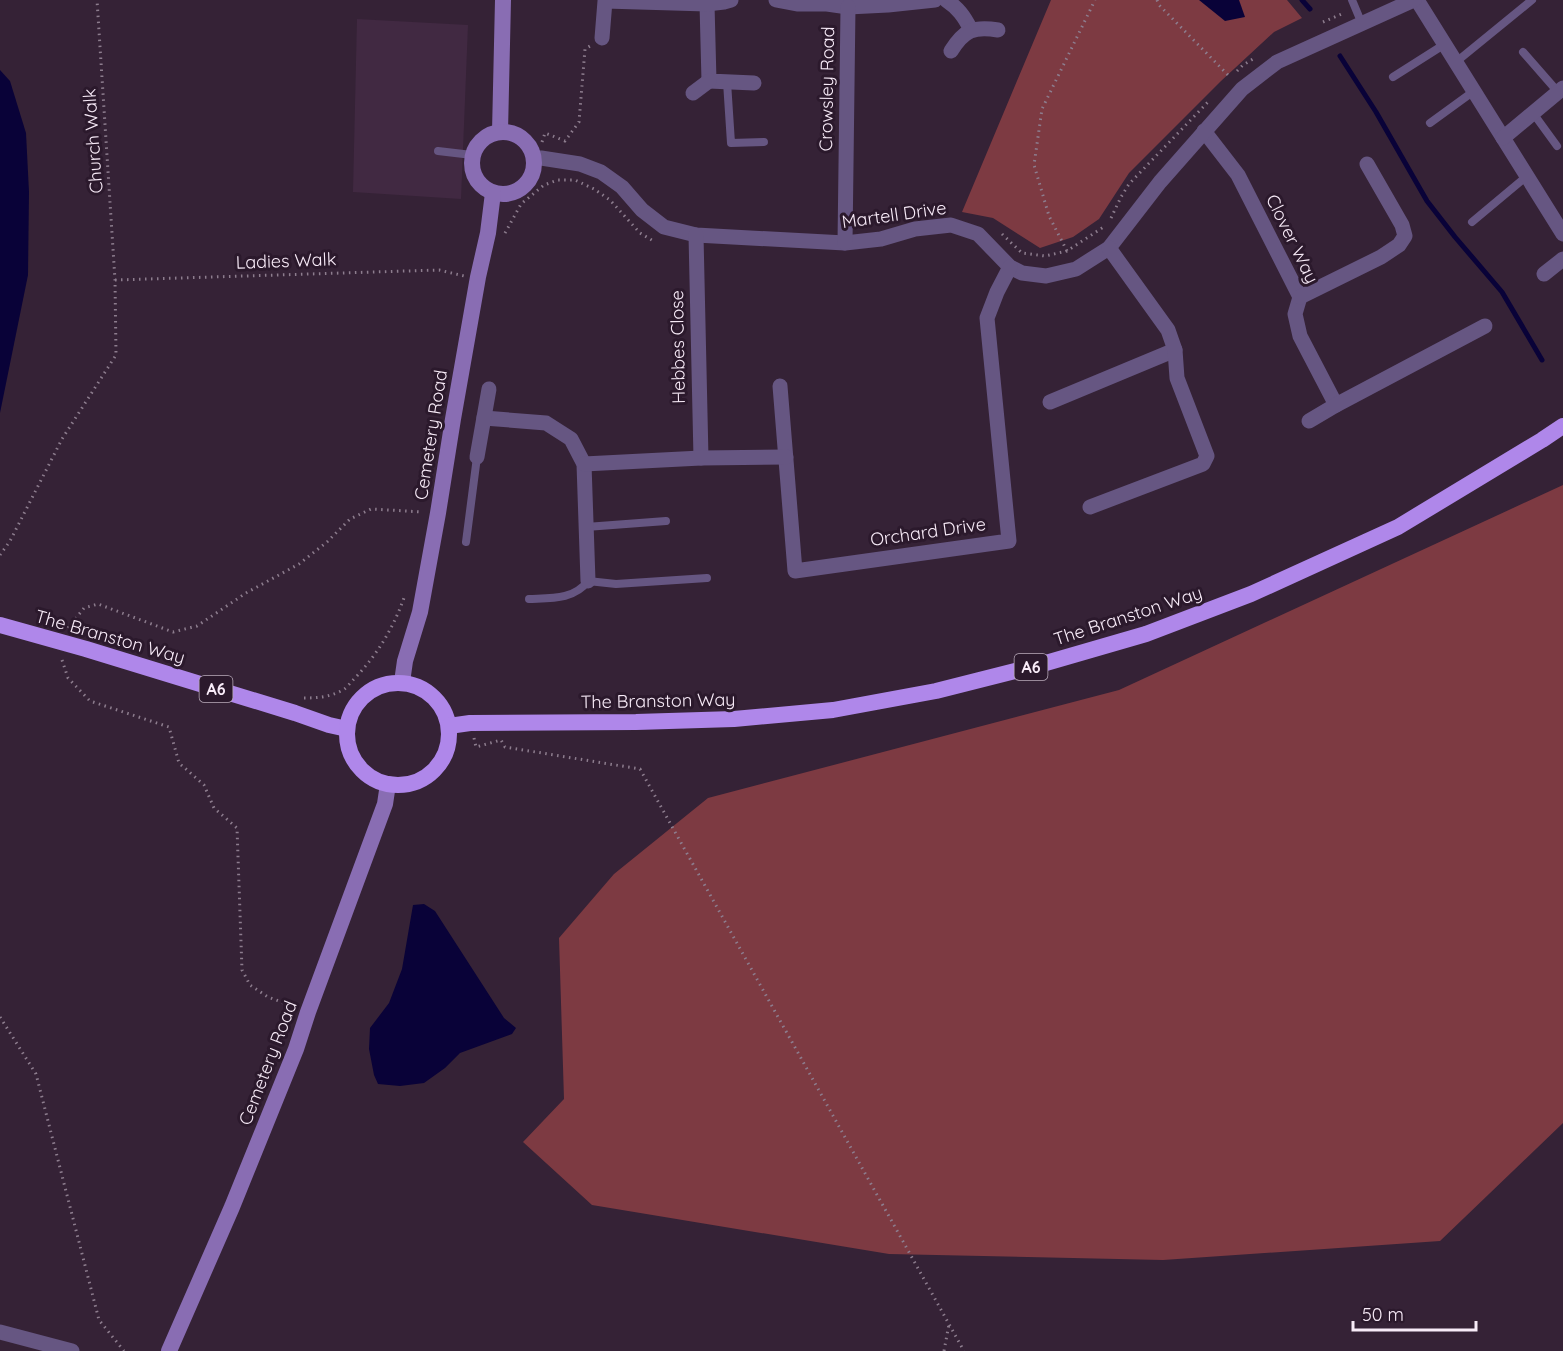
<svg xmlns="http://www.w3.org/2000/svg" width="1563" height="1351" viewBox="0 0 1563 1351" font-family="Quicksand,sans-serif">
<rect width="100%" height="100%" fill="#352236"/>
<polygon fill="#412942" points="357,19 468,25 461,199 353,192"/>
<g fill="#7d3a42">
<polygon points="1051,0 1287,0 1302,18 1274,32 1221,81 1129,173 1099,219 1073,237 1040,248 993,218 962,212"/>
<polygon points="1563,485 1563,1123 1440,1241 1163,1260 889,1254 592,1205 523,1142 564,1099 559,938 614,874 708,798 1119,690"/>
</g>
<g fill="#090238">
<polygon points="1199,0 1239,0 1245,17 1225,21"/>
<polygon points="0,70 10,81 26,133 29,192 28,275 0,413"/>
<polygon points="424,904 435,911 504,1018 516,1028 512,1034 460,1053 445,1068 424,1083 400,1086 378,1084 374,1075 369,1049 370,1028 389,1003 402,969 413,905"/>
</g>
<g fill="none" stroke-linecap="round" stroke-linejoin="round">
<g stroke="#090238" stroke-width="5">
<polyline points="1302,0 1310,9"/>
<polyline points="1340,56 1376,112 1427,201 1455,237 1502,292 1542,360"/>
</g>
<g stroke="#8d7d8e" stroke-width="3" stroke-dasharray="1.5 4.5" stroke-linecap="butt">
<polyline points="1157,0 1159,5 1231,78"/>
<polyline points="1323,22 1344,13"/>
<polyline points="1237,71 1243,65 1253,59"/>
<polyline points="542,142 545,133 565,141 579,122 585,49 590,46"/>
<polyline points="1111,218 1121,197 1129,184 1208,102"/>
<polyline points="505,233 521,204 544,185 558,180 575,180 594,189 610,200 640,233 655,242"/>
<polyline points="1002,234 1022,253 1045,256 1067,251 1105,226"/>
<polyline points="1067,251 1049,216 1034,165 1042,109 1095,0"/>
<polyline points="115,280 439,270 464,276"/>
<polyline points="0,555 10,541 62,439 116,355 115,280 97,0"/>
<polyline points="68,628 84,608 98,604 173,632 197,626 246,593 299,564 327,542 350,519 371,509 423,512"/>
<polyline points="62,660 68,678 90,701 169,727 179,763 204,785 214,808 237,828 242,970 250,985 268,997 292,1006"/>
<path d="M304 698C317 698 329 697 341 691 346 689 350 683 354 679 378 654 394 627 405 595"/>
<polyline points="474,738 476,747 501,740 505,747 640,769 964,1351"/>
<polyline points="0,1017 36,1074 99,1320 124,1351"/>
<polyline points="944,1351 949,1324"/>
</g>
<g stroke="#665682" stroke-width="8">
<polyline points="1352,0 1362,24"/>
<polyline points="1523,52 1558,92"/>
<polyline points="1456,62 1532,0"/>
<polyline points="1393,77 1445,44"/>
<polyline points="727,82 731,143 764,142"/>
<polyline points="1533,113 1557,146"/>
<polyline points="1430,123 1474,91"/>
<polyline points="438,151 472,155"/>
<polyline points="1472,222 1527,176"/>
<polyline points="586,527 666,521"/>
<polyline points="466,542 477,457"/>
<path d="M529 599C550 598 574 600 588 581L616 584 707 578"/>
</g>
<g stroke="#665682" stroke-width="15">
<polyline points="776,0 797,4 827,4 848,7 888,5 935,0"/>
<path d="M946 0C958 8 964 16 971 30"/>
<polyline points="1417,0 1563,234"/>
<polyline points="707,4 709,81 754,83"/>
<polyline points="602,38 605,1 707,4 724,2 731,0"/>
<path d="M951 51C964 30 974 26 998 30"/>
<polyline points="693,93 709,81"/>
<polyline points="1204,131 1238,175 1300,297 1295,314 1300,336 1336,405"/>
<polyline points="1503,138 1563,88"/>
<polyline points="534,158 541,158 580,164 601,172 622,187 642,210 664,227 696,235 845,243 881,239 915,229 951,225 978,234 1010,267 1022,273 1046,276 1076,269 1109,248 1160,182 1242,89 1277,62 1414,0"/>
<polyline points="696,235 701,458"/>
<polyline points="845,243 848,7"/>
<polyline points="1544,274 1563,259"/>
<polyline points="1300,297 1381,257 1399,245 1405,236 1402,225 1367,164"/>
<polyline points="780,386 795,571 1009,541 987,318 997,292 1010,267"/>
<polyline points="1050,402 1175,350"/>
<polyline points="484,418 546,423 571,439 584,464 588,581"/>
<polyline points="1309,421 1336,405 1485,326"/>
<polyline points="477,457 489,389"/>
<polyline points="584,464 701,458 786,457"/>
<polyline points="1090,507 1203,464 1207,456 1177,378 1175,350 1168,330 1109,248"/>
<polyline points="0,1332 72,1351"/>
</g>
<g stroke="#896db3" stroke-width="16">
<polyline points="500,132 503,0"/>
<circle cx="503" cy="163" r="31"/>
<polyline points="402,682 405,661 420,612 438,513 453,419 478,277 488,233 493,193"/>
<polyline points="169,1351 232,1207 296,1049 308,1012 385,804 388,784"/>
</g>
<g stroke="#af87ea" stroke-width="16">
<polyline points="0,625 86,649 295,713 329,725 347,729"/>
<circle cx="398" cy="734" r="51"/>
<polyline points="449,726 470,723 636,722 734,719 833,710 936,691 1039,665 1146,634 1251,594 1398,527 1542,440 1563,426"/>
</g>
</g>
<g text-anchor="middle" stroke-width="6" stroke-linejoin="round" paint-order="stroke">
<g fill="#2b192c" stroke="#baacbb" stroke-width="1.5">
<rect x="1014.5" y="654" width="33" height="26" rx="4.5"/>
<rect x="199.5" y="676" width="33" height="26" rx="4.5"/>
</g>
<g font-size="16" font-weight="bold" fill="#f8ebf8">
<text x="1031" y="673">A6</text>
<text x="216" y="695">A6</text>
</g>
<g font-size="18" fill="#f8ebf8" stroke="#2b192c">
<text transform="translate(827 89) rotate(-89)" y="6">Crowsley Road</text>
<text transform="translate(93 141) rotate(-94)" y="6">Church Walk</text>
<text transform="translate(894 215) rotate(-8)" y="6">Martell Drive</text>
<text transform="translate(1292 239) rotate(64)" y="6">Clover Way</text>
<text transform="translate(286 261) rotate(-2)" y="6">Ladies Walk</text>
<text transform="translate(678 347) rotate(-91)" y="6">Hebbes Close</text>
<text transform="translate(431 435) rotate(-81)" y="6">Cemetery Road</text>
<text transform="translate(928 532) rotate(-8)" y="6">Orchard Drive</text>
<text transform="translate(1128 616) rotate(-18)" y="6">The Branston Way</text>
<text transform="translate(110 637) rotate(16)" y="6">The Branston Way</text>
<text transform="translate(658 701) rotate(-1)" y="6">The Branston Way</text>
<text transform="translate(268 1063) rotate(-69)" y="6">Cemetery Road</text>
</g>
</g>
<path d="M1353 1321v9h123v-9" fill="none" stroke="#f8ebf8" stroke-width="3"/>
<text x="1362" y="1321" font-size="18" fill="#f8ebf8" stroke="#2b192c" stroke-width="4.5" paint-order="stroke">50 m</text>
</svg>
